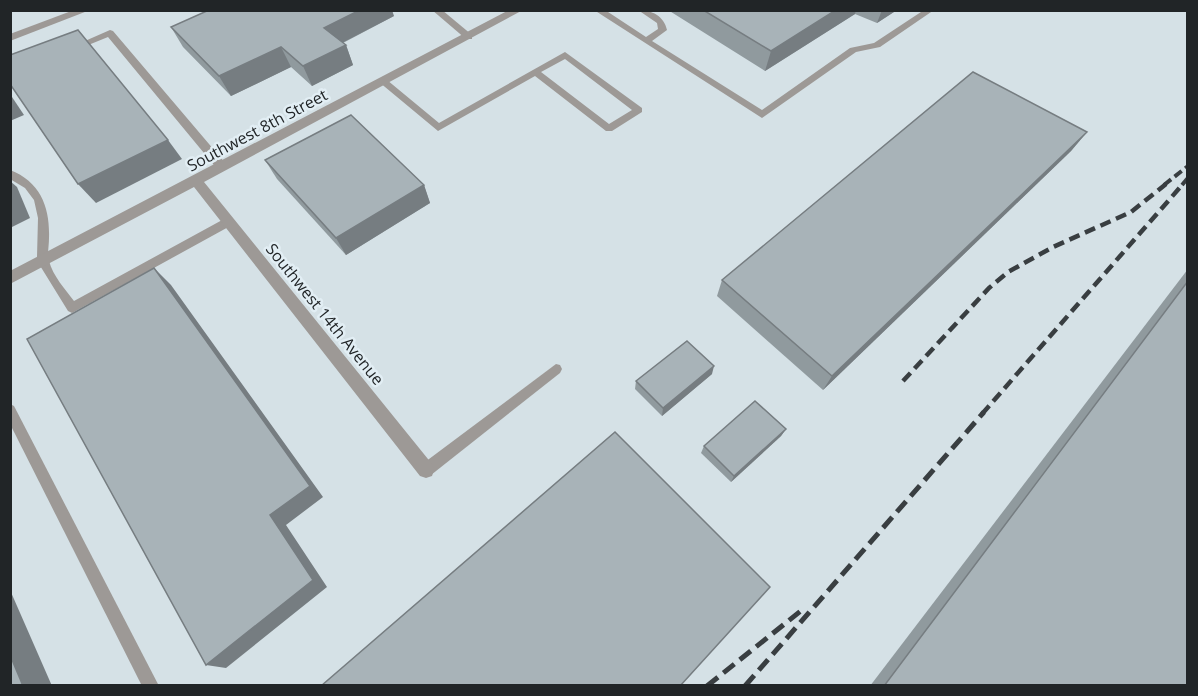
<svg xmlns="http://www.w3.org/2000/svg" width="1198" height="696" viewBox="0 0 1198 696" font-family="'Open Sans',sans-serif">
<rect width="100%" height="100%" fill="#d5e1e6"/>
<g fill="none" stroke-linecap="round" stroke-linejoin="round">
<g fill="#9d9996" fill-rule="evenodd">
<polygon points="432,10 442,10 472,35 472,39 466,39"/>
<path d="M594 10H605L646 37 658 29 657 23 638 10C652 10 664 16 667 30L652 41 762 110 850 48 874 43 924 10H934L880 47 856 52 762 118Z"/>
<polygon points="110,30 113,31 226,164 226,170 218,170 108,37 76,50 73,51 69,48"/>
<path d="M565 52 642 108V112L612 131H606L535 76 438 131 379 82 381 80H387L439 123ZM565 59 632 110 609 124 541 72Z"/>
<path d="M10 170C41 182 50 208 49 238 49 246 47 254 49 261 53 276 65 289 74 301L224 219 228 218 233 222 232 225 72 313 68 311 39 264 37 257 38 218 34 200 25 188 10 179Z"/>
<polygon points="556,364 560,365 562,369 560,373 431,475 426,476 421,475 419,470 421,465"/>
<polygon points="10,404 14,406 159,686 142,686 10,424"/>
</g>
<g fill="#9d9996" fill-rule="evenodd">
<polygon points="74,10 90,10 10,41 10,34"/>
<polygon points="509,10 523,10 204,182 432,464 434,470 432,476 426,478 420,476 194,187 10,284 10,271"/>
</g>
<g stroke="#393e41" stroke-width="4" stroke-dasharray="9 4.5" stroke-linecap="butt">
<polyline points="1164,185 1188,166"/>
<polyline points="1182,185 1188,178"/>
</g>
<g stroke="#393e41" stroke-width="4.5" stroke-dasharray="11 6" stroke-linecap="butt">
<polyline points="903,381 989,288 1008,272 1053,247 1131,212 1166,184"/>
<polyline points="982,414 1183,184"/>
</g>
<g stroke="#393e41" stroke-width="5" stroke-dasharray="14 7" stroke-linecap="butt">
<polyline points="707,686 802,610"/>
<polyline points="745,686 984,412"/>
</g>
</g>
<g fill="#909a9e">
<polygon points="668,10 897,10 877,23 855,14 765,71"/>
<polygon points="394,16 343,43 346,45 353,65 312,86 291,67 231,96 183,47 171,27"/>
<polygon points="1087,132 1071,151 823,390 717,296 722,280"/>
<polygon points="265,160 424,185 430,203 346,255 277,179"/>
<polygon points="1188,269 1188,686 870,686"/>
<polygon points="712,374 662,416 635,389 636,381"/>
<polygon points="786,429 781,436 731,482 701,453 704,446"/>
</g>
<g fill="#767d81">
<polygon points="360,10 392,10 394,16 332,48 324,28"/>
<polygon points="836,10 856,10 855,14 765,71 771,51"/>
<polygon points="882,10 897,10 877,23"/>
<polygon points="346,45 353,65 312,86 303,66"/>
<polygon points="281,47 291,67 231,96 219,76"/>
<polygon points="10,94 24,115 10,121"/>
<polygon points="1087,132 1071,151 823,390 832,376"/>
<polygon points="168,140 182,159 96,203 78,184"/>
<polygon points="10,181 17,187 30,218 10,228"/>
<polygon points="424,185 430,203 346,255 336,238"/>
<polygon points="154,268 171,285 323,497 286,525 327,587 226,668 206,665 270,515"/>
<polygon points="714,366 712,374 662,416 663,408"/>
<polygon points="786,429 781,436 731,482 734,476"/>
<polygon points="10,590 52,686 23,686 10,655"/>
</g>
<g fill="#a8b3b8" stroke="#767d81" stroke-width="1.5">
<polygon points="209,10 360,10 324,28 346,45 303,66 281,47 219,76 171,27"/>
<polygon points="703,10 836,10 771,51"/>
<polygon points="78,30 168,140 78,184 10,84 10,55"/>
<polygon points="973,72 1087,132 832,376 722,280"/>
<polygon points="351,115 424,185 336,238 265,160"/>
<polygon points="154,268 310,486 270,515 313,580 206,665 27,339"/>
<polygon points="1188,281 1188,686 884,686"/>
<polygon points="687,341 714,366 663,408 636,381"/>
<polygon points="755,401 786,429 734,476 704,446"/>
<polygon points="615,432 770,587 680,686 321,686"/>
<polygon points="10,655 23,686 10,686"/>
</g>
<g text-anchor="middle" stroke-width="5" stroke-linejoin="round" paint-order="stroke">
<g font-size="16" fill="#212527" stroke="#e2eef4">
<text transform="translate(257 130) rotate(-28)" y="6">Southwest 8th Street</text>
<text transform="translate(325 314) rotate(51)" y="6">Southwest 14th Avenue</text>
</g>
</g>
<rect width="1198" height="696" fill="none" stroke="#212527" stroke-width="24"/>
</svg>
